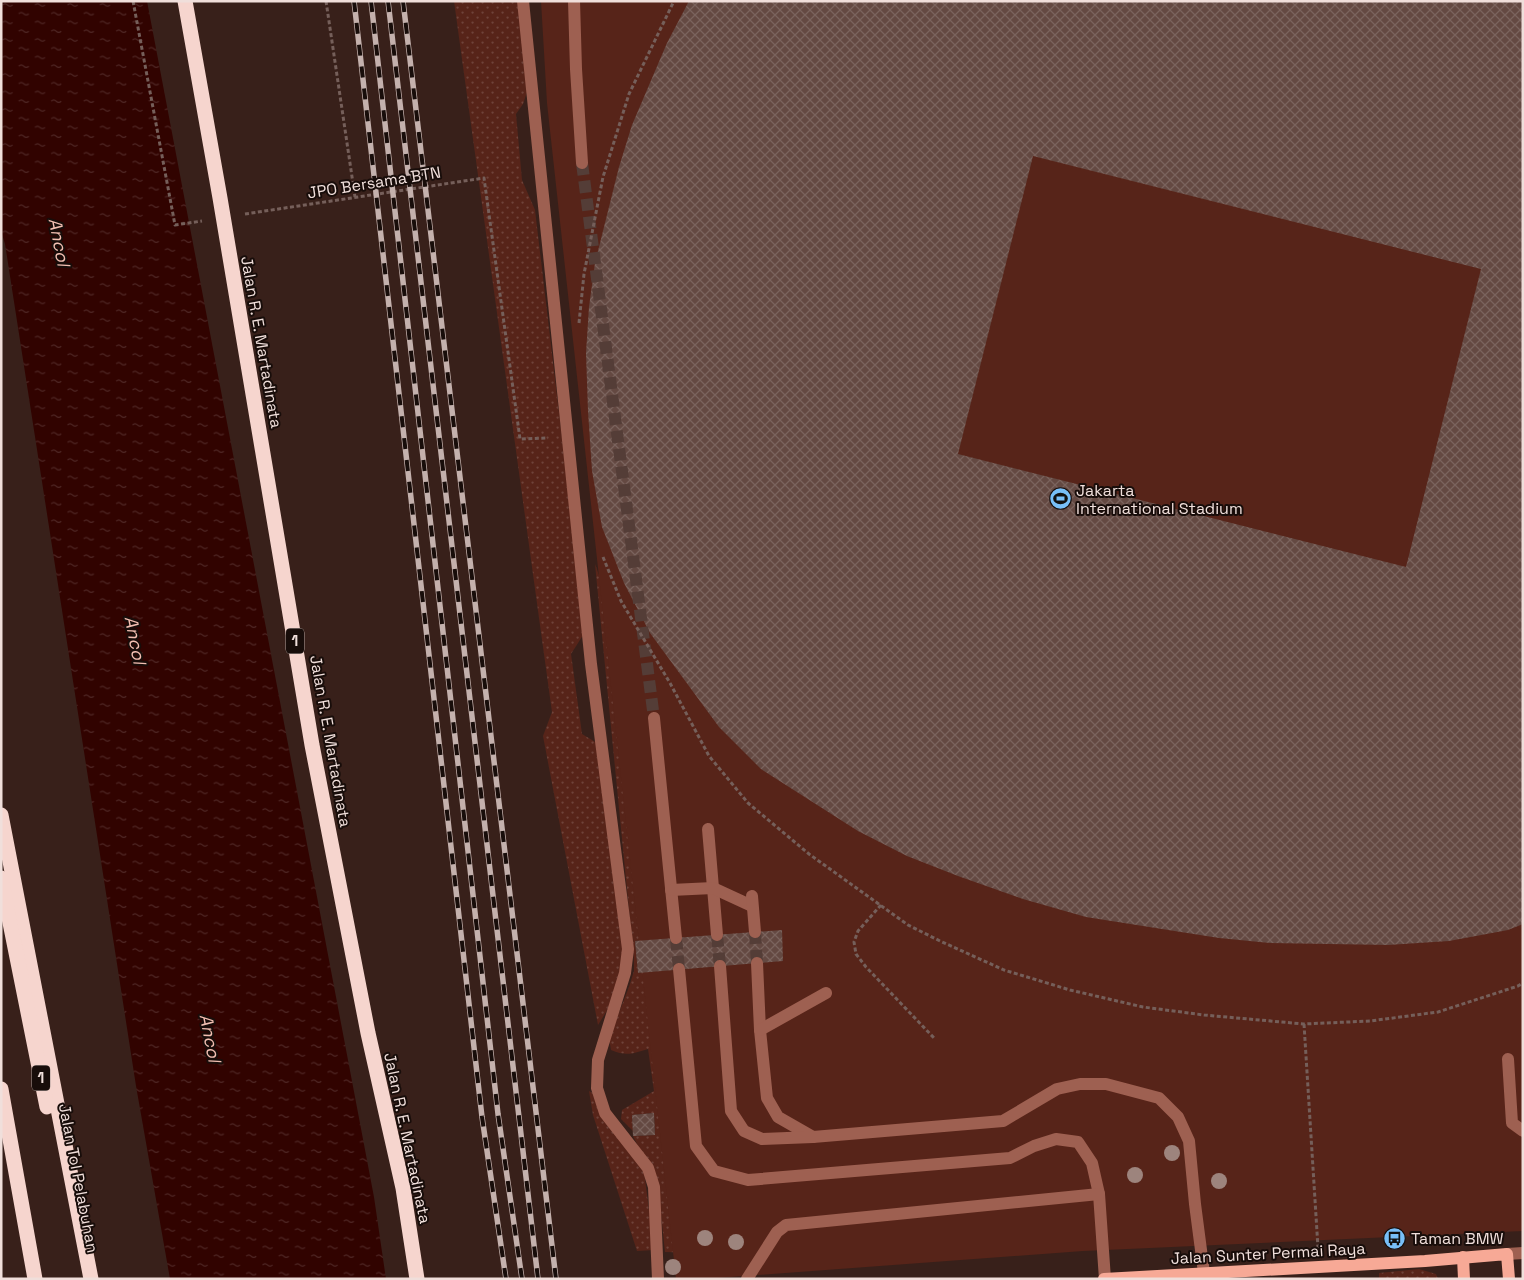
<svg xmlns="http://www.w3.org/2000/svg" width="1524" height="1280" viewBox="0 0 1524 1280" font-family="'Space Grotesk',sans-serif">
<defs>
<pattern id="grass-dots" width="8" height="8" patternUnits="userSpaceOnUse" patternTransform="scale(1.25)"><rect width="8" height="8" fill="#572419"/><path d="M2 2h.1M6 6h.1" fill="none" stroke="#6f433a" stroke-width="1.8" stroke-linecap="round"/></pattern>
<pattern id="water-ripples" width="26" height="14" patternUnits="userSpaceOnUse" patternTransform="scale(1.25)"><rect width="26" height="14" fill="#310300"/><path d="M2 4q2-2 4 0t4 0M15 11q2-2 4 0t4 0" fill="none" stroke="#4f2725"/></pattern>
<pattern id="building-cross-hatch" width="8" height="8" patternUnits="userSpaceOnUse" patternTransform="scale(1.25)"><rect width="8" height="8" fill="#644942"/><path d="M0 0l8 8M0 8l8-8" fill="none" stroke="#7a635d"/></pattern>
</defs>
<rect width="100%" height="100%" fill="#38201a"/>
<g fill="url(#grass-dots)">
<polygon points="454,1 519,1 527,92 523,104 516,114 522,180 535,210 585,632 571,654 582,734 597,743 624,946 619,980 611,1004 598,1025 543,736 552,712"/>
<path d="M595 564 617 625 645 940 635 941 638 972 650 971 741 1254 665 1252 658 1186 633 1136 655 1135 654 1113 632 1115 633 1131 621 1119 622 1110 654 1091 648 1049C634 1053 627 1057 611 1050L609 1038 629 987 634 971V961Z"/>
<polygon points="589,1091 593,1093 644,1171 654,1250 637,1251 593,1115"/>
<polygon points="1419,1269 1436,1274 1438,1279 1379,1279 1379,1273"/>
</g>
<polygon fill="#572419" points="541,1 1523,1 1523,1231 1083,1251 704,1279 676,1279 547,103"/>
<polygon fill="url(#water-ripples)" points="1,1 147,1 374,1197 386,1279 170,1279 136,1086 5,244 1,231"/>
<g fill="url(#building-cross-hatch)" fill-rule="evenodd">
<path d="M689 1H1523V924L1508 930 1449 941 1388 945 1270 943 1219 938 1086 917 1023 899 958 876 907 856 858 831 761 769 719 727 650 633 624 583 602 527 592 471 588 411 586 353 589 307 595 263 619 167 632 125 667 43ZM1033 156 1481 269 1406 567 958 454Z"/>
<polygon points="782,930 783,961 638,973 635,941"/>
<polygon points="654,1113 655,1135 633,1136 632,1115"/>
</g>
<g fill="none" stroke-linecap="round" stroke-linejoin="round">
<g stroke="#543d37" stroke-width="12" stroke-dasharray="12 6" stroke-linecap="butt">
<polyline points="582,163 654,718"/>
<polyline points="755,932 757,963"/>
<polyline points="717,935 720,966"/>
<polyline points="676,938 679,969"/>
</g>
<g stroke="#755f5a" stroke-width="3" stroke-dasharray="4 2.5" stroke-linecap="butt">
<polyline points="133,1 175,225 202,221"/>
<polyline points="326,1 355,197"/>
<polyline points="245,214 484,178 520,439 548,438"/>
<polyline points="579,323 584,274 603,177 629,94 674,1"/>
<polyline points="603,557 621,601 670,683 709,756 748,803 809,854 908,925 940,941 1004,970 1070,990 1143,1007 1204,1015 1304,1024 1370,1021 1438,1012 1518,986 1523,983"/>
<polyline points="881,905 858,931 854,942 856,954 866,967 935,1039"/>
<polyline points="1304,1024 1318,1248"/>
</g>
<g stroke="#9e6051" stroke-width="12">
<polyline points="523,1 591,664 628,949 625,973 598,1060 597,1088 605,1113 648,1168 654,1187 658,1279"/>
<polyline points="574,1 576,69 582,163"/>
<polyline points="654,718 676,938"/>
<polyline points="708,829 717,935"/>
<polyline points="671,890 713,888 752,906"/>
<polyline points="752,896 755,932"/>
<polyline points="757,963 760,1030 767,1098 778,1117 813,1137"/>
<polyline points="720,966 731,1111 744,1131 762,1139 813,1137 1003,1121 1057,1089 1080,1084 1106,1084 1159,1098 1178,1117 1189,1141 1195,1204 1204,1273"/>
<polyline points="679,969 696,1146 714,1171 748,1180 1010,1158 1034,1146 1056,1139 1078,1142 1092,1163 1099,1194 1105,1279"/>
<polyline points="760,1030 826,993"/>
<polyline points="1508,1059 1512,1123 1523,1131"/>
<polyline points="1507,1254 1523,1253"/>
<polyline points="747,1279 777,1232 786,1225 1099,1194"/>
</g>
<g stroke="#f7a996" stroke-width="12">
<polyline points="1463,1257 1464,1279"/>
<polyline points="1104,1279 1425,1261 1507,1254 1509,1279"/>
</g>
<g stroke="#f6d5ce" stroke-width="15">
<polyline points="185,1 220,198 312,745 368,1033 403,1188 417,1279"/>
<polyline points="1,815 91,1279"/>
<polyline points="1,878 47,1107"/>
<polyline points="1,1089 35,1279"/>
</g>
<defs>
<g id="rail">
<polyline points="354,1 482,1117 506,1279"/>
<polyline points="371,1 498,1114 522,1279"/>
<polyline points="388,1 538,1279"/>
<polyline points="403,1 556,1279"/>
</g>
</defs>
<use href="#rail" stroke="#c4b1ad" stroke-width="5.5"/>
<use href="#rail" stroke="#180d0a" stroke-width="4" stroke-dasharray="11" stroke-linecap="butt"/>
</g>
<g fill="#9d847d">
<circle cx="1172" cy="1153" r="8"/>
<circle cx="1135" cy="1175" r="8"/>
<circle cx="1219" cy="1181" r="8"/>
<circle cx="705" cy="1238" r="8"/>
<circle cx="736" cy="1242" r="8"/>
<circle cx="673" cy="1267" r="8"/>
</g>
<defs>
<symbol id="stadium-disc" viewBox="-11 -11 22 22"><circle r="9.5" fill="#78bff8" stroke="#180d0a"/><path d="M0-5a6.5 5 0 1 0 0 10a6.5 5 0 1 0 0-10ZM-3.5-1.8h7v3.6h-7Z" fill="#111"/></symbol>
<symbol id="bus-disc" viewBox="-11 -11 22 22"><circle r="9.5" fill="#78bff8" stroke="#180d0a"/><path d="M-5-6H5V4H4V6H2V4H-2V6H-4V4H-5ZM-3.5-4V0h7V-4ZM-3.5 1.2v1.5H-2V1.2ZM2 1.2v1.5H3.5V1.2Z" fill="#111"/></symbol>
</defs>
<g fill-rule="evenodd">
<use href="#stadium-disc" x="1048" y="486" width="25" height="25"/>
<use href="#bus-disc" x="1382" y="1226" width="25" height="25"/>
</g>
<g text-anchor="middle" stroke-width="4" stroke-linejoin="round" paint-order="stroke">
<g fill="#180d0a" stroke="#afa09c" stroke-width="1">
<rect x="286" y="628.5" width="18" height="25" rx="4"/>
<rect x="32" y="1065.5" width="18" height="25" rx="4"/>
</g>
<g font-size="15" font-weight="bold" fill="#f0dfdb">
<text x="295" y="646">1</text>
<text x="41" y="1083">1</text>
</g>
<g font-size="16" fill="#f0dfdb" stroke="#180d0a">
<text transform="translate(374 182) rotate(-9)" y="6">JPO Bersama BTN</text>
<text transform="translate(262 342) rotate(80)" y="6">Jalan R. E. Martadinata</text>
<text transform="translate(331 741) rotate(80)" y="6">Jalan R. E. Martadinata</text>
<text transform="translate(408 1138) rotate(78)" y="6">Jalan R. E. Martadinata</text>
<text transform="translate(79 1178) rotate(79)" y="6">Jalan Tol Pelabuhan</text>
<text transform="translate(1268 1253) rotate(-3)" y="6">Jalan Sunter Permai Raya</text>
</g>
<g font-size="16" fill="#f0dfdb" stroke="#180d0a" text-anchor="start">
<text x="1076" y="496">Jakarta<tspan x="1076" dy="18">International Stadium</tspan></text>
<text x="1411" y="1244">Taman BMW</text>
</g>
<g font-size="18" font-style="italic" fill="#f3bfb2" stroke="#180d0a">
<text transform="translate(59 242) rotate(79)" y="6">Ancol</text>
<text transform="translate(135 640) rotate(79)" y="6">Ancol</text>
<text transform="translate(210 1038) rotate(79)" y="6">Ancol</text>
</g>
</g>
<rect width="1524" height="1280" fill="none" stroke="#f0dfdb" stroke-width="5"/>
</svg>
